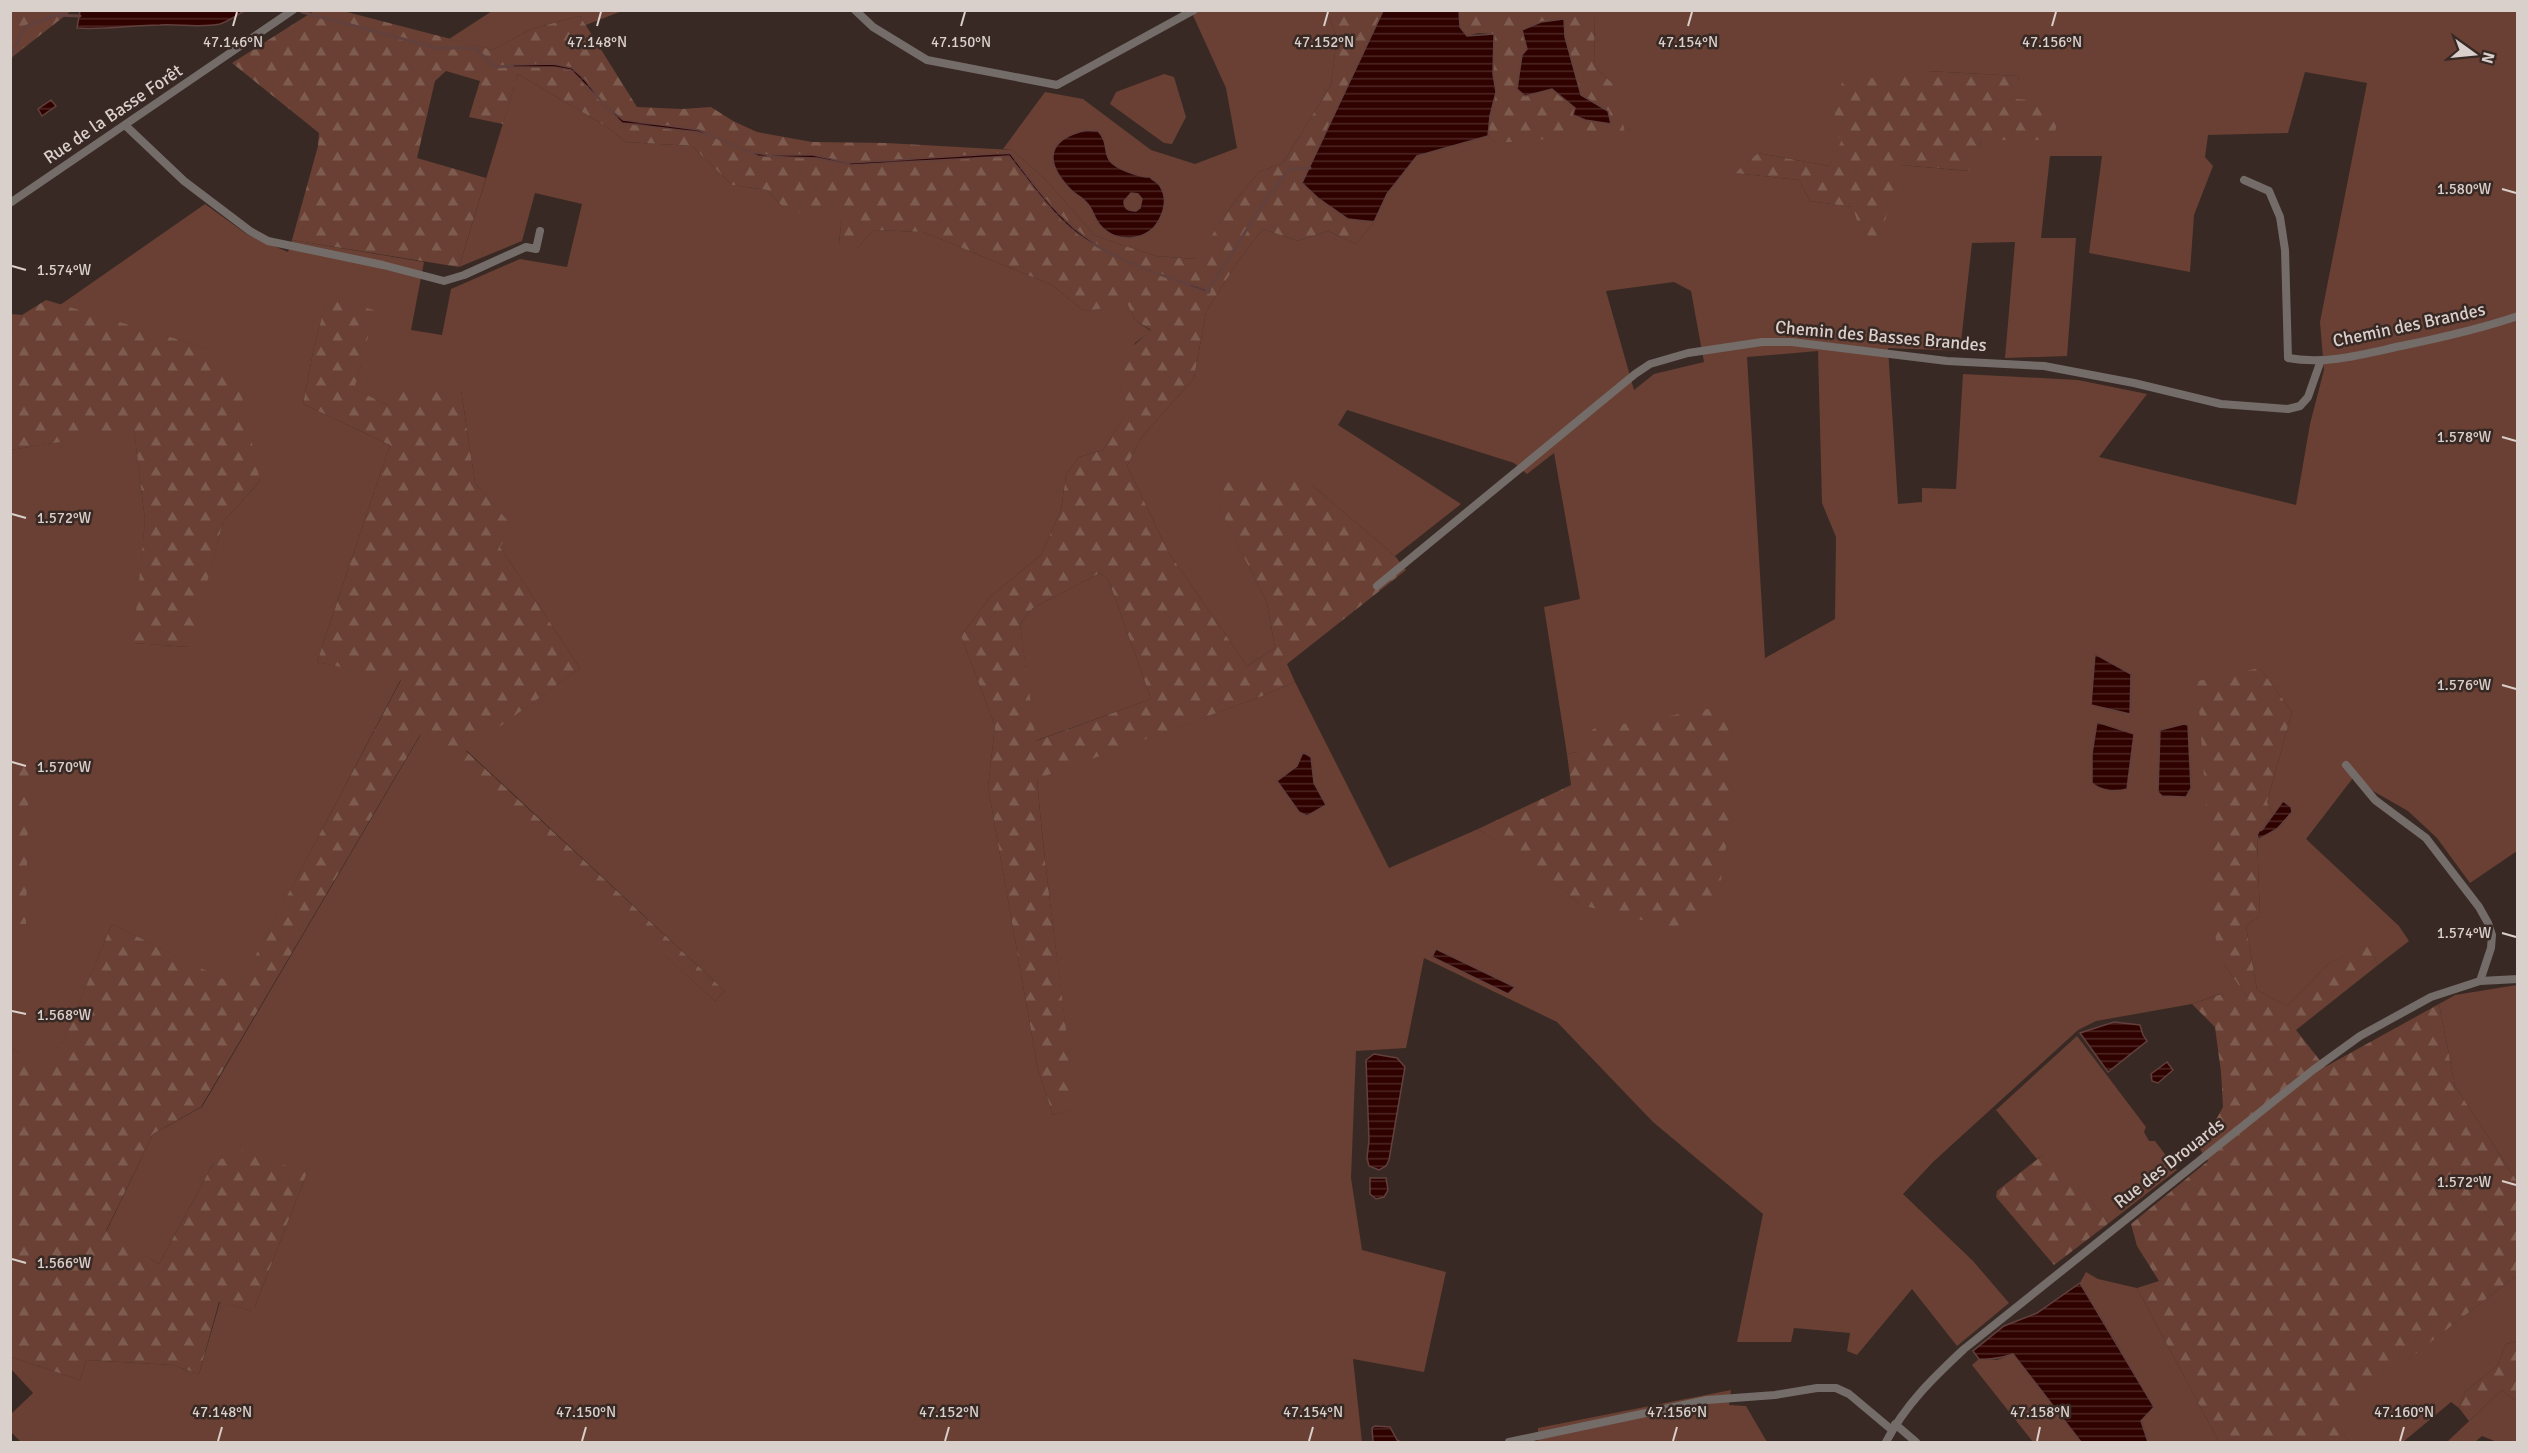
<svg xmlns="http://www.w3.org/2000/svg" width="2528" height="1453" viewBox="0 0 2528 1453" font-family="Signika,sans-serif">
<defs>
<pattern id="forest-firs" width="22" height="20" patternUnits="userSpaceOnUse" patternTransform="scale(1.5)"><rect width="22" height="20" fill="#694033"/><path d="M5 1l3.5 6h-7zM16 11l3.5 6h-7z" fill="#7e5b4f"/></pattern>
<pattern id="water-rules" width="6" height="5" patternUnits="userSpaceOnUse" patternTransform="scale(1.5)"><rect width="6" height="5" fill="#2f0200"/><path d="M0 2.5h6" fill="none" stroke="#4d2624"/></pattern>
</defs>
<rect width="100%" height="100%" fill="#392924"/>
<g fill="#694033" fill-rule="evenodd">
<polygon points="492,11 622,11 586,25 580,16 531,29 493,50 449,39"/>
<polygon points="1191,11 1327,11 1337,37 1331,85 1283,163 1259,172 1232,205 1197,259 1156,256 1095,236 1045,179 1012,150 1003,149 1045,92 1083,99 1151,150 1195,164 1237,148 1226,88"/>
<path d="M1595 11H2517V851L2470 883 2437 838 2408 811 2373 791 2356 774 2306 839 2399 926 2409 941 2378 965 2368 945 2329 963 2287 1006 2257 990 2246 926 2260 916 2257 836 2259 839 2277 829 2292 809 2283 801 2273 814 2267 802 2292 712 2260 668 2224 964 2250 1001 2220 994 2192 1004 2096 1021 2078 1030 1933 1162 1903 1194 1973 1261 2009 1303 1957 1346 1912 1289 1857 1355 1847 1351 1850 1333 1794 1328 1791 1342H1737L1763 1214 1653 1122 1557 1022 1424 958 1406 1048 1356 1051 1351 1178 1362 1250 1446 1272 1424 1372 1353 1359 1362 1442H21L11 1432V1414L33 1393 11 1369V1357L80 1380 86 1360 173 1365 199 1374 220 1302 253 1311 307 1173 214 1162 159 1264 106 1232 153 1134 202 1107 421 734 715 1001 725 991 466 750 580 668 500 547 512 527 475 483 461 390 388 405 353 389 362 363 327 299 314 347 303 404 390 445 317 662 401 679 239 988 112 924 51 1071 11 1048V450L134 429 145 520 134 643 189 647 223 522 260 481 209 349 60 305 205 204 248 235 288 252 292 240 424 262 411 330 442 335 451 289 520 259 567 267 582 204 535 193 522 241 459 267 518 74 604 125 626 142 692 146 732 185 767 190 782 206 837 210 841 224 839 244 856 249 874 230 923 232 1052 285 1084 311 1128 304 1135 320 1151 331 1135 343 1120 386 1130 407 1103 450 1079 457 1066 475 1061 510 1041 555 990 597 961 636 995 726 988 787 1038 1070 1053 1115 1074 1108C1064 998 1046 889 1037 778L1260 697 1295 682 1389 868 1478 829 1531 863 1581 905 1578 752 1567 754 1544 607 1580 599 1554 453 1527 474 1514 463 1347 410 1338 425 1461 504 1395 556 1312 485 1208 484 1267 603 1275 648 1247 666 1169 553 1127 466 1141 438 1194 378 1206 312 1239 260 1263 229 1298 241 1328 231 1356 244 1374 222 1387 194 1417 156 1488 136 1496 143 1612 83 1594 66ZM1927 71 2019 76 2014 99 2053 140H1982L1968 171 1901 165 1854 207 1810 201 1799 180 1736 173 1758 153 1829 166 1843 140ZM2305 72 2367 83 2320 322 2324 370 2310 424 2296 505 2099 457 2147 394 2078 380 1963 374 1956 489 1922 488V502L1898 504 1888 348 1960 351 1972 243 2015 242 2005 358 2067 356 2076 238H2041L2050 156H2102L2089 253 2190 272 2194 215 2213 166 2205 157 2208 135 2288 133ZM1674 282 1691 291 1704 362 1654 374 1634 390 1606 291ZM1818 351 1822 503 1836 537 1835 619 1765 658 1747 357Z"/>
<polygon points="1164,74 1174,77 1186,117 1172,144 1164,143 1110,104 1116,92"/>
<polygon points="1100,573 1109,581 1151,699 1035,741 1020,624 1033,608"/>
<polygon points="2517,985 2517,1181 2455,1086 2439,1004 2455,995"/>
<polygon points="2077,1036 2146,1127 2144,1132 2149,1141 2155,1141 2177,1170 2109,1223 2049,1151 2037,1159 1996,1110"/>
<polygon points="2086,1272 2098,1279 2137,1288 2219,1442 2148,1442 2121,1350 2080,1283"/>
<polygon points="2517,1275 2517,1341 2506,1344 2497,1366 2465,1392 2459,1408 2451,1402 2403,1442 2349,1442 2333,1417"/>
<polygon points="2013,1354 2081,1442 2033,1442 1972,1365 1979,1359 1997,1360"/>
<polygon points="1731,1390 1729,1405 1746,1406 1767,1442 1538,1442 1538,1428"/>
<polygon points="2502,1390 2517,1402 2517,1442 2497,1442 2482,1436 2475,1442 2447,1442"/>
</g>
<g fill="url(#forest-firs)" fill-rule="evenodd">
<polygon points="13,10 71,10 71,11 11,58 10,13"/>
<path d="M314 11H343L493 50 531 29 580 16 637 107 682 109 711 107 733 121 757 132 812 142 886 143 1012 150 1045 179 1095 236 1156 256 1196 259 1232 205 1259 172 1283 163 1331 85 1337 37 1327 11H1383L1302 183 1348 219 1374 222 1356 244 1328 231 1298 241 1263 229 1239 260 1206 312 1194 378 1141 438 1127 466 1169 553 1247 666 1275 648 1267 603 1207 483 1290 480 1312 485 1395 556 1406 570 1287 664 1295 682 1260 697 1037 779C1046 889 1064 998 1075 1108L1053 1115 1038 1070 988 787 995 726 961 636 990 597 1041 555 1061 510 1066 475 1079 457 1103 450 1129 408 1120 386 1123 355 1151 330 1135 320 1128 305 1084 311 1052 285 923 232 874 230 856 249 843 252 839 244 841 224 836 210 809 216 782 206 767 190 732 185 692 146 626 142 604 125 518 74 503 124 469 117 480 81 446 71 435 81 417 158 486 178 459 267 292 240 318 146 319 133 232 63ZM1100 573 1109 581 1151 699 1036 741 1020 624 1033 608Z"/>
<path d="M1459 11H1595L1594 66 1612 83 1619 105 1625 133 1496 143 1488 136 1490 116 1496 92 1493 74 1494 34 1478 33 1467 36 1460 27ZM1564 19 1565 37 1581 95 1608 111 1573 115 1575 108 1552 89 1524 96 1517 89 1522 55Z"/>
<polygon points="1927,71 2019,76 2015,99 2060,102 2054,140 1982,140 1969,171 1901,165 1880,238 1861,234 1853,207 1810,201 1799,180 1735,173 1758,153 1829,166 1842,140 1831,131 1842,82"/>
<polygon points="327,298 374,310 362,363 354,389 388,405 403,390 461,390 475,483 513,527 500,547 580,668 466,751 725,991 715,1001 420,735 201,1107 153,1134 106,1231 159,1264 214,1162 243,1150 307,1173 253,1311 219,1302 199,1374 173,1365 86,1360 80,1380 11,1357 11,1048 51,1070 112,924 239,987 401,680 317,662 390,445 303,404 314,347"/>
<polygon points="46,300 210,349 239,382 260,481 223,522 190,647 133,643 145,520 134,430 11,450 11,314 22,315"/>
<polygon points="2260,668 2292,712 2267,802 2273,814 2257,836 2260,916 2246,926 2257,990 2287,1006 2329,963 2368,944 2378,965 2296,1030 2325,1067 2439,1004 2455,1086 2517,1181 2517,1275 2334,1417 2349,1442 2219,1442 2137,1288 2159,1281 2137,1246 2131,1224 2208,1161 2200,1149 2223,1107 2221,1072 2215,1027 2192,1004 2221,994 2249,1000 2224,964 2216,942 2197,681"/>
<polygon points="1731,705 1733,801 1719,892 1690,932 1581,905 1531,864 1478,829 1571,785 1567,754 1578,752 1593,729"/>
<polygon points="29,756 26,924 11,924 11,757"/>
<polygon points="2049,1150 2109,1223 2054,1265 1996,1197 1997,1191"/>
<polygon points="2517,1341 2517,1402 2502,1390 2469,1421 2459,1408 2465,1392 2497,1366 2506,1344"/>
</g>
<g fill="url(#water-rules)" stroke="#62403d" stroke-width="1.5" fill-rule="evenodd">
<path d="M80 11V10L244 11C236 16 229 21 220 24 201 28 179 24 160 25 132 25 105 30 77 28Z"/>
<polygon points="1383,11 1459,11 1460,27 1467,36 1494,34 1493,74 1496,92 1490,116 1488,136 1417,156 1387,194 1374,222 1348,219 1318,198 1302,183"/>
<polygon points="1564,19 1565,37 1581,95 1608,111 1611,124 1585,120 1573,115 1575,108 1552,89 1525,96 1517,89 1522,55 1527,49 1522,30 1541,22"/>
<path d="M553 64 572 68 584 79 605 105 623 120 699 130 750 152 768 155H813L849 163 1010 153C1034 185 1058 219 1091 241 1126 265 1170 277 1210 291L1209 293C1169 278 1127 265 1091 243 1056 222 1034 187 1009 156L851 165 817 158 758 156 712 136 697 132 622 123 571 70 554 67H511V65Z"/>
<polygon points="51,100 56,106 42,116 38,109"/>
<path d="M1087 130 1098 131C1109 143 1103 152 1110 161 1116 169 1141 178 1150 177 1153 181 1158 182 1160 186 1167 197 1165 209 1159 220 1148 242 1115 244 1100 225 1094 219 1093 208 1086 202 1082 197 1076 195 1071 190 1043 161 1047 139 1087 130ZM1131 193 1138 194 1142 199 1140 208 1136 211C1128 211 1124 209 1124 201Z"/>
<polygon points="2095,654 2131,674 2130,714 2091,705"/>
<path d="M2097 722 2134 734 2127 789C2115 792 2101 791 2092 783V754Z"/>
<polygon points="2184,724 2188,725 2191,788 2186,797 2162,796 2158,792 2160,730"/>
<polygon points="1303,752 1311,757 1314,783 1326,805 1307,816 1299,812 1277,781 1297,766"/>
<polygon points="2283,801 2291,807 2292,812 2277,829 2259,839 2257,836 2259,831 2262,830"/>
<polygon points="1436,949 1515,987 1508,994 1432,957"/>
<polygon points="2114,1022 2140,1025 2143,1035 2147,1041 2108,1072 2080,1033"/>
<polygon points="1374,1054 1397,1058 1405,1067 1389,1160 1386,1166 1379,1170 1369,1166 1367,1158 1369,1140 1366,1060"/>
<polygon points="2167,1062 2173,1070 2158,1083 2152,1081 2151,1074"/>
<polygon points="1370,1178 1386,1178 1388,1190 1384,1197 1376,1199 1370,1194"/>
<path d="M2080 1283 2154 1407 2141 1421 2148 1442H2081L2013 1354C2001 1358 1992 1360 1979 1359L1973 1351 2004 1326 2037 1313Z"/>
<polygon points="1375,1426 1390,1427 1397,1440 1401,1442 1373,1442 1372,1428"/>
</g>
<g fill="none" stroke-linecap="round" stroke-linejoin="round">
<g stroke="#62403d" stroke-width="3">
<polyline points="302,12 437,48 475,48 495,67 512,66"/>
<polyline points="10,59 25,27 55,15 80,16"/>
<polyline points="1206,291 1208,291 1261,207 1289,169 1310,168"/>
</g>
<g stroke="#746c69" stroke-width="8">
<polyline points="855,10 873,27 927,60 1057,85 1194,10"/>
<polyline points="126,126 184,181 250,231 268,241 383,265 444,281 464,275 526,247 536,249 540,231"/>
<path d="M2244 180 2269 191 2280 217 2285 250 2288 358C2326 365 2364 354 2401 346 2440 338 2480 329 2518 316"/>
<polyline points="10,203 293,10"/>
<polyline points="1377,586 1635,374 1650,364 1688,353 1762,342 1792,342 1947,361 2044,366 2134,383 2221,404 2288,409 2300,406 2308,397 2321,360"/>
<polyline points="2346,765 2375,800 2426,838 2479,907 2488,923 2492,935 2491,948 2480,981"/>
<polyline points="1895,1424 1916,1442"/>
<polyline points="1509,1442 1707,1400 1775,1395 1817,1388 1836,1388 1849,1394 1892,1430"/>
<path d="M1886 1442C1905 1405 1933 1378 1964 1349L2313 1070 2360 1036 2431 997 2480 981 2518 979"/>
</g>
</g>
<path fill="none" stroke="#d9cfcb" stroke-width="2" d="M233 26 237 12M597 26 601 12M961 26 965 12M1324 26 1328 12M1688 26 1692 12M2052 26 2056 12M2502 189 2516 193M12 266 26 270M2502 437 2516 441M12 514 26 518M2502 685 2516 689M12 762 26 766M2502 933 2516 937M12 1011 26 1014M2502 1181 2516 1185M12 1259 26 1263M218 1441 222 1427M582 1441 586 1427M945 1441 949 1427M1309 1441 1313 1427M1673 1441 1677 1427M2037 1441 2040 1427M2400 1441 2404 1427"/>
<g text-anchor="middle" stroke-width="5" stroke-linejoin="round" paint-order="stroke">
<g font-size="18" fill="#d9cfcb" stroke="#392924">
<text transform="translate(113 114) rotate(-34)" y="6">Rue de la Basse Forêt</text>
<text transform="translate(2409 325) rotate(-12)" y="6">Chemin des Brandes</text>
<text transform="translate(1881 336) rotate(5)" y="6">Chemin des Basses Brandes</text>
<text transform="translate(2169 1163) rotate(-38)" y="6">Rue des Drouards</text>
</g>
</g>
<g font-size="15" text-anchor="middle" fill="#d9cfcb" stroke="#392924" stroke-width="5" stroke-linejoin="round" paint-order="stroke">
<text x="233" y="47">47.146°N</text>
<text x="597" y="47">47.148°N</text>
<text x="961" y="47">47.150°N</text>
<text x="1324" y="47">47.152°N</text>
<text x="1688" y="47">47.154°N</text>
<text x="2052" y="47">47.156°N</text>
<text x="2464" y="194">1.580°W</text>
<text x="64" y="275">1.574°W</text>
<text x="2464" y="442">1.578°W</text>
<text x="64" y="523">1.572°W</text>
<text x="2464" y="690">1.576°W</text>
<text x="64" y="772">1.570°W</text>
<text x="2464" y="938">1.574°W</text>
<text x="64" y="1020">1.568°W</text>
<text x="2464" y="1187">1.572°W</text>
<text x="64" y="1268">1.566°W</text>
<text x="222" y="1417">47.148°N</text>
<text x="586" y="1417">47.150°N</text>
<text x="949" y="1417">47.152°N</text>
<text x="1313" y="1417">47.154°N</text>
<text x="1677" y="1417">47.156°N</text>
<text x="2040" y="1417">47.158°N</text>
<text x="2404" y="1417">47.160°N</text>
</g>
<rect width="2528" height="1453" fill="none" stroke="#d9cfcb" stroke-width="24"/>
<g transform="translate(2474 54) rotate(105)" stroke="#392924" stroke-width="4.5" paint-order="stroke">
<path d="M0-4.5L10 22L0 15L-10 22Z" fill="#d9cfcb"/>
<text y="-9" font-size="16" font-weight="bold" text-anchor="middle" fill="#d9cfcb">N</text>
</g>
</svg>
